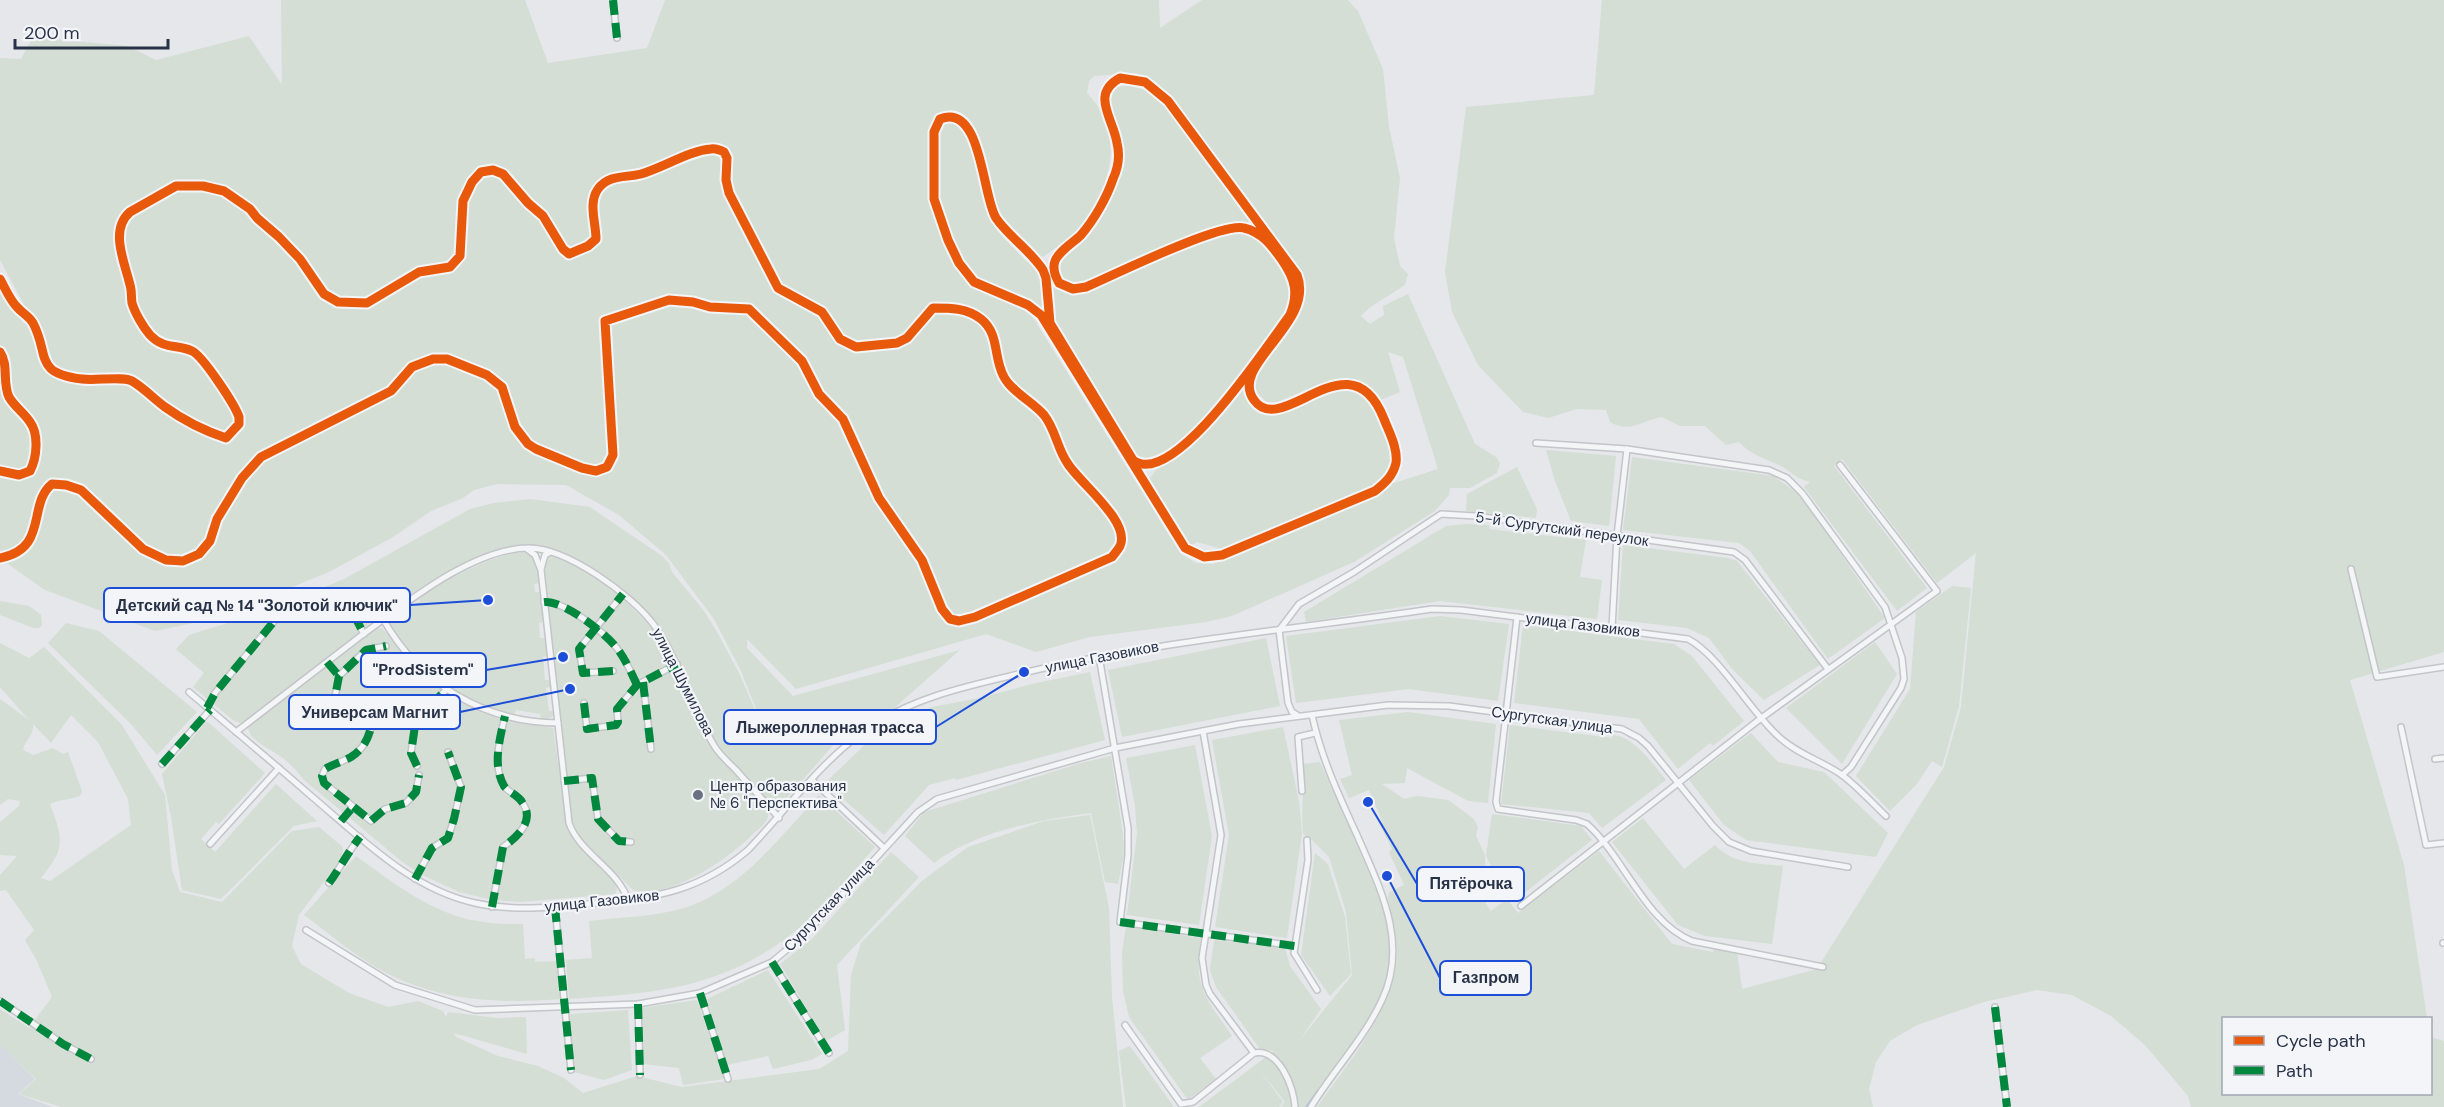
<svg xmlns="http://www.w3.org/2000/svg" width="2444" height="1107" viewBox="0 0 2444 1107" font-family="'DM Sans',sans-serif">
<rect width="100%" height="100%" fill="#e5e7ea"/>
<polygon fill="#d5dae1" points="0,1044 35,1079 18,1094 53,1107 0,1107"/>
<g fill="#d4ded5" fill-rule="evenodd">
<path d="M281 0H525L548 63 647 48 665 0H1159L1160 28 1202 0H1348L1358 11 1383 69 1389 127 1400 178 1394 238 1400 266 1408 274 1405 285 1369 308 1361 316 1370 324 1384 315 1383 306 1408 294 1475 444 1496 457 1500 463 1497 473 1470 488H1450L1449 495 1435 511 1354 562 1232 616 1206 622 1090 637 1036 652 986 634 796 689 747 639V648L793 696 960 650 893 709 841 733H820L770 726 756 709 741 671 714 619 666 555 619 515 566 485 497 484 474 490 463 498 431 511 393 537 331 571 290 588 255 607 208 620 155 631 45 590 8 564 0 562V288L24 324 29 314 0 260V58L21 59 33 37 127 46 156 60 249 36 282 85ZM1135 73 1155 81 1174 100 1296 266C1316 302 1292 326 1270 354 1265 361 1257 369 1255 378 1254 382 1255 388 1256 392L1267 402H1277C1297 395 1333 373 1353 380 1364 383 1372 392 1380 400L1400 392 1388 352 1403 357 1438 469 1388 485 1363 502 1213 564 1196 563 1181 554 1030 313 1022 306 977 286 962 276 951 259 930 202 931 123C938 113 946 113 958 113 992 132 982 180 997 210 1006 228 1026 247 1043 257 1052 250 1064 243 1073 235 1110 196 1128 135 1087 93L1089 81 1094 76Z"/>
<path d="M1602 0H2444V652L2350 680 2404 865 2427 1018H2224V1094H2430L2431 1037 2444 1041V1107H2191L2188 1096 2145 1045 2111 1016 2072 995 2037 990 1984 1002 1917 1025 1890 1041 1876 1062 1869 1089 1873 1107H1317C1347 1064 1400 1003 1397 948 1396 931 1392 915 1388 898L1389 892 1404 885 1389 852 1392 849 1380 825 1383 823 1369 790 1349 798 1340 779 1352 775 1339 720 1408 712 1496 724 1488 803 1468 801 1407 768 1405 783 1382 784 1404 799 1417 796 1448 800 1474 819 1478 827 1476 836 1485 855 1486 904 1491 911 1507 899 1518 913 1599 851 1672 944 1713 952 1714 949 1737 952 1742 989 1817 969 1944 767 1961 707 1976 553 1937 583 1842 459 1834 466 1927 588 1897 611 1804 487 1810 482C1799 480 1791 472 1781 466 1766 459 1751 455 1739 442L1726 445 1705 426H1680L1662 417C1642 420 1631 434 1610 422L1606 410 1577 409 1548 418 1523 412 1478 365 1452 312 1445 272 1466 107 1594 95Z"/>
<path d="M1127 85 1149 91 1159 100 1243 208 1249 218 1248 223 1235 221 1208 229 1077 287 1067 286 1058 277V263C1067 254 1078 248 1086 239 1108 215 1125 174 1121 142 1119 127 1113 112 1109 97L1113 88Z"/>
<path d="M952 121C983 127 977 190 987 212 994 230 1011 245 1024 259 1029 264 1037 269 1040 275 1046 285 1044 301 1044 312 1025 289 999 292 976 277 959 266 941 219 939 199 937 178 937 155 939 134L941 124Z"/>
<path d="M1227 230C1235 230 1243 229 1250 233 1270 243 1296 275 1293 298 1292 304 1288 310 1286 316L1194 435 1163 454 1151 459 1141 460 1131 451 1056 326 1052 317 1049 282C1057 291 1066 295 1078 293Z"/>
<path d="M1241 385H1246C1252 448 1324 380 1354 389 1374 395 1397 450 1389 468 1383 482 1370 489 1358 495L1222 549 1197 542 1190 547 1185 543 1149 481C1155 464 1177 459 1191 447 1211 431 1227 406 1241 385Z"/>
<polygon points="1546,450 1616,456 1609,526 1571,521 1555,481"/>
<polygon points="1632,457 1774,476 1801,496 1885,618 1828,659 1750,551 1739,543 1623,530"/>
<polygon points="1517,467 1537,509 1536,518 1466,511 1467,494"/>
<path d="M530 499 590 507 662 556 669 563 672 572 704 611 717 632 739 673 755 710 769 727 785 737 808 742 815 735 828 737 835 743 779 807H773C756 787 733 768 719 746 713 738 709 727 705 718 690 686 677 649 655 621 641 603 623 590 604 577 585 563 564 548 540 546 449 535 316 677 241 723L234 721 193 687 204 673 176 649 189 635 263 612 344 579 470 509 494 503Z"/>
<polygon points="1466,524 1489,525 1489,529 1586,540 1580,577 1602,580 1597,619 1440,601 1306,622 1304,612 1446,526"/>
<polygon points="1623,545 1728,558 1737,561 1820,665 1764,700 1732,669 1709,638 1687,628 1618,620"/>
<path d="M523 552 532 557 538 571 539 583 534 584 535 592H540L543 622 539 623 540 638H545L547 656 543 657 545 680H550V687L546 688 549 711H553V716L548 719H541L540 714 516 710 514 715C463 702 414 671 389 623L391 617 420 601 418 598C451 578 485 557 523 552Z"/>
<path d="M551 555 567 561 587 572 621 597 651 626 674 666 713 749 768 811C770 821 761 827 754 833 730 858 670 900 633 890L582 839 571 822 544 570 546 558Z"/>
<polygon points="1952,586 1971,588 1959,706 1942,767 1932,761 1916,785 1890,811 1856,776 1910,689 1916,612"/>
<polygon points="0,601 29,606 41,615 42,625 39,628 33,628 0,615"/>
<polygon points="1440,616 1509,624 1498,701 1409,689 1296,703 1286,636"/>
<polygon points="66,623 99,631 197,712 157,755 131,724 48,643"/>
<polygon points="1523,625 1674,644 1692,656 1744,721 1713,746 1710,743 1678,769 1639,719 1514,703"/>
<path d="M382 628 415 668 450 696 474 709 498 718 553 728 568 831 577 844 615 883 617 890 615 894 521 902 493 900 459 892 418 873 400 860 304 780C297 771 289 762 280 756 270 749 250 741 248 728L251 724 376 629Z"/>
<polygon points="1266,638 1280,706 1122,737 1108,670"/>
<polygon points="1875,642 1897,674 1842,764 1786,708"/>
<path d="M0 643 29 658 44 647 122 725 165 795 172 870 180 892 222 902 292 831 319 827 343 847 342 858 299 915 292 946 301 964 349 993 388 1007 418 1001 443 1011 446 1017 448 1012 497 1018 526 1017 527 1054 454 1033 456 1037 498 1056 538 1066 564 1078 583 1093 637 1076 682 1087 819 1069 848 1051 851 975 861 943 923 880 968 847 1044 821 1090 815 1109 908 1112 997 1123 1107H61L19 1094 36 1079 0 1045V1009L29 1028 52 997 37 961 25 940 34 930 6 890 0 891V875L17 856 0 855V822L19 806 20 801 8 799 0 805V699L29 720 0 687ZM71 715 98 742 128 799 131 825 50 881 41 878C66 848 63 839 50 804 60 799 70 800 80 796L82 791 68 752 63 754 53 748 33 755 23 750C25 739 34 737 33 724L51 743Z"/>
<polygon points="1090,672 1105,740 956,780 955,778 929,785 884,835 825,783 874,736 877,739 908,717 932,707 984,697 1032,684"/>
<polygon points="208,722 265,773 219,824 216,822 201,839 215,852 276,784 317,821 294,826 221,899 182,890 171,817 162,774 205,723"/>
<path d="M1510 725 1612 738 1613 735C1635 737 1653 764 1666 780L1602 828 1589 813 1501 804Z"/>
<polygon points="1283,727 1299,801 1302,833 1287,938 1215,927 1229,835 1212,740"/>
<polygon points="1751,733 1778,762 1824,772 1888,833 1876,857 1746,840 1724,825 1689,780"/>
<polygon points="1195,745 1212,836 1199,925 1127,915 1137,834 1135,806 1126,758"/>
<path d="M1111 756 1123 834 1124 854 1118 884 1105 882 1091 813C1040 820 975 831 934 863L905 836 924 812 1081 763Z"/>
<path d="M1320 762C1334 793 1348 823 1361 854 1382 903 1405 952 1379 1003 1360 1040 1331 1072 1310 1107H1281L1285 1102 1258 1068 1283 1102 1279 1107H1199L1274 1051 1260 1049 1216 987 1210 970 1214 940 1285 948 1290 966 1321 1009 1299 1041 1352 975 1346 912 1329 857 1312 840 1303 834C1301 810 1304 788 1302 764Z"/>
<path d="M819 795 875 847C849 876 823 909 793 933 721 989 656 993 569 999L566 960 592 958 589 921C620 917 654 917 684 908 741 890 780 837 819 795Z"/>
<polygon points="1492,814 1581,826 1592,840 1523,894 1503,895 1486,855"/>
<path d="M1643 818 1684 869 1715 845C1735 865 1756 863 1783 866L1772 944 1705 936 1678 925 1612 842Z"/>
<polygon points="891,852 919,877 837,965 845,1030 826,1041 780,964 812,939"/>
<polygon points="1315,853 1328,864 1345,917 1351,974 1330,996 1301,955"/>
<path d="M356 856C392 882 433 914 477 921 492 924 508 924 523 924L525 959 535 958V962L558 961 561 999C498 1004 436 1001 379 969 352 954 329 933 304 915Z"/>
<path d="M1126 927 1201 938C1193 987 1205 997 1232 1036L1200 1058 1216 1079 1188 1100 1129 1017 1123 991 1122 952Z"/>
<polygon points="768,970 822,1054 811,1060 773,1069 768,1056 727,1065 707,999"/>
<polygon points="697,1000 724,1079 683,1085 679,1068 643,1064 641,1008"/>
<polygon points="628,1010 632,1070 604,1080 574,1072 570,1014"/>
<polygon points="1130,1046 1174,1107 1126,1107 1119,1051"/>
</g>
<g fill="none" stroke-linecap="round" stroke-linejoin="round">
<polyline stroke="#b0c1d8" stroke-width="1.5" points="1306,1107 1318,1090"/>
<defs>
<g id="minor">
<polyline points="613,0 617,38"/>
<polyline points="1536,443 1627,449 1769,470 1787,478 1802,493 1885,607 1902,658 1904,679 1901,688 1851,767 1842,775"/>
<path d="M527 549 535 555 541 570 569 823C580 854 617 868 628 900"/>
<polyline points="541,569 545,555 550,552"/>
<polyline points="2351,569 2377,677 2444,667"/>
<path d="M544 602C563 600 604 632 616 647 625 658 631 672 637 685"/>
<path d="M1517 617 1496 802 1498 809 1576 820 1587 824C1624 857 1645 922 1692 941L1823 967"/>
<path d="M383 619C420 684 483 722 558 723"/>
<polyline points="1612,628 1617,536 1627,449"/>
<polyline points="1280,629 1299,604 1354,572 1441,514 1476,516 1734,552 1745,560 1828,669"/>
<polyline points="1279,630 1288,703 1292,712 1297,715"/>
<polyline points="1099,656 1128,828 1128,855 1120,922 1295,946"/>
<polyline points="327,662 339,676"/>
<polyline points="613,671 583,673 579,649 623,594"/>
<polyline points="643,682 651,749"/>
<path d="M189 692C229 726 270 760 310 795 360 837 410 889 475 903 516 912 557 907 597 903 657 898 701 890 748 850 788 808 824 757 873 725 920 695 973 685 1027 672 1160 641 1296 629 1432 609L1461 610 1688 639C1720 656 1749 710 1779 737 1797 754 1822 761 1842 775 1858 787 1872 803 1886 816"/>
<polyline points="301,701 311,707 325,705 335,697 339,676 366,650 386,646"/>
<polyline points="584,703 587,729 616,725 618,722 617,709 637,685 677,664"/>
<path d="M207 708 215 693 276 619 323 595C344 585 355 619 364 634"/>
<path d="M374 708C372 727 369 746 351 757 342 762 333 764 325 769L322 776 324 783 371 821 385 809 406 803 416 792 419 775"/>
<polyline points="2401,727 2426,845 2444,843"/>
<polyline points="1203,731 1221,835 1202,958 1206,985 1210,994 1254,1053"/>
<path d="M236 732C278 700 320 667 362 635 406 603 473 548 529 548 567 548 632 595 654 625 681 662 691 708 715 747 720 755 729 763 736 770 750 786 765 802 779 818"/>
<polyline points="2435,759 2444,758"/>
<polyline points="162,764 210,710"/>
<polyline points="417,766 411,753 416,719 446,690"/>
<polyline points="812,780 884,848"/>
<polyline points="564,781 592,778 598,819 619,841 631,842"/>
<polyline points="1302,791 1298,737 1315,733"/>
<polyline points="341,821 352,808"/>
<polyline points="1307,840 1308,860 1294,953 1317,990"/>
<polyline points="210,844 279,768"/>
<polyline points="415,879 432,848 448,838 454,819 461,787 448,752"/>
<path d="M329 883C340 868 348 852 360 837"/>
<polyline points="1521,906 1760,719 1937,591 1840,465"/>
<path d="M492 907 503 847C517 837 536 821 522 802 518 795 508 792 504 786 492 765 500 738 505 716"/>
<polyline points="555,907 571,1070"/>
<polyline points="306,930 395,985 475,1010 638,1004 700,993 772,962 803,936 831,907 918,812 937,799 1115,748 1239,724 1388,705 1449,706 1622,729 1639,738 1648,746 1713,826 1729,842 1751,851 1848,867"/>
<polyline points="2443,943 2444,943"/>
<polyline points="772,962 829,1053"/>
<polyline points="700,993 728,1079"/>
<polyline points="0,1001 63,1044 91,1059"/>
<polyline points="638,1004 640,1075"/>
<polyline points="1995,1007 2007,1107"/>
<path d="M1125 1025 1181 1104 1193 1102 1254 1053C1279 1048 1294 1087 1295 1107"/>
<path d="M1311 1107C1333 1071 1364 1039 1382 1000 1409 943 1380 888 1357 835 1339 796 1321 757 1312 715"/>
</g>
</defs>
<use href="#minor" stroke="#c3c5c8" stroke-width="8"/>
<use href="#minor" stroke="#f4f5f7" stroke-width="5"/>
<g stroke="#00873e" stroke-width="8" stroke-dasharray="15 8" stroke-linecap="butt">
<polyline points="613,0 617,38"/>
<path d="M544 602C563 600 604 632 616 647 625 658 631 672 637 685"/>
<polyline points="327,662 339,676"/>
<polyline points="613,671 583,673 579,649 623,594"/>
<polyline points="643,682 651,749"/>
<polyline points="301,701 311,707 325,705 335,697 339,676 366,650 386,646"/>
<polyline points="584,703 587,729 616,725 618,722 617,709 637,685 677,664"/>
<path d="M207 708 215 693 276 619 323 595C344 585 355 619 364 634"/>
<path d="M374 708C372 727 369 746 351 757 342 762 333 764 325 769L322 776 324 783 371 821 385 809 406 803 416 792 419 775"/>
<polyline points="162,764 210,710"/>
<polyline points="417,766 411,753 416,719 446,690"/>
<polyline points="564,781 592,778 598,819 619,841 631,842"/>
<polyline points="341,821 352,808"/>
<polyline points="415,879 432,848 448,838 454,819 461,787 448,752"/>
<path d="M329 883C340 868 348 852 360 837"/>
<path d="M492 907 503 847C517 837 536 821 522 802 518 795 508 792 504 786 492 765 500 738 505 716"/>
<polyline points="555,907 571,1070"/>
<polyline points="1120,922 1295,946"/>
<polyline points="772,962 829,1053"/>
<polyline points="700,993 728,1079"/>
<polyline points="0,1001 63,1044 91,1059"/>
<polyline points="638,1004 640,1075"/>
<polyline points="1995,1007 2007,1107"/>
</g>
<defs>
<g id="cycleway">
<path d="M1120 78 1145 82 1168 101 1297 275C1316 324 1228 365 1254 400 1282 440 1350 333 1384 419 1389 432 1398 448 1396 463 1393 476 1385 483 1375 491L1222 555 1204 557 1185 548 1041 315 1028 305 974 282 959 263 948 240 934 199V132L940 119C982 102 982 196 996 218 1009 237 1030 250 1043 270L1046 278 1050 323 1133 460C1173 491 1268 344 1290 315 1299 293 1295 279 1282 260 1272 246 1262 232 1244 228 1221 222 1114 275 1086 287L1073 289 1059 283C1055 276 1052 269 1055 261 1059 251 1073 243 1081 235 1094 220 1107 197 1113 179 1118 168 1120 155 1117 143 1113 118 1090 94 1120 78Z"/>
<path d="M0 279C5 288 10 300 17 307 22 313 29 316 33 323 50 355 33 373 82 379 95 381 123 376 132 381 144 388 154 399 165 407 183 420 205 431 226 438L239 424V417C235 405 203 356 192 351 178 344 164 350 150 335 143 327 135 313 132 303 131 297 132 291 130 285 125 263 109 230 130 212L176 186H203L224 191 250 209 257 218 279 237 300 259 324 294 338 302 367 303 419 272 450 267 460 256 463 201 472 182 481 172 493 170 503 174 528 203 543 216 563 249 569 254 588 246 596 239C596 223 588 203 598 189 609 174 626 178 641 174 662 168 691 150 711 149 716 148 720 150 724 152L727 158 726 180 729 193 778 288 822 312 840 339 856 347 897 343 907 338 933 308C951 308 967 308 981 319 1000 334 993 358 1004 377 1012 392 1033 402 1044 415 1056 430 1057 449 1068 464 1080 483 1131 522 1120 546 1118 550 1114 554 1112 557L975 617 959 621 950 619 942 609 922 560 879 498 843 419 819 394 802 361 749 309 710 307 693 302 669 300 605 321 613 455 607 467 596 471 582 468 536 449 528 444 515 427 502 387 487 375 447 359H433L412 367 391 391 261 457 242 478 217 519 210 541 199 554 183 561 166 560 143 549 81 490 66 485 52 484C27 504 49 549 0 558"/>
<path d="M0 352C9 365 2 382 9 397 14 406 24 413 30 422 39 434 37 458 30 471L19 475 0 471"/>
</g>
</defs>
<use href="#cycleway" stroke="#f3f5f9" stroke-width="13"/>
<use href="#cycleway" stroke="#e8590c" stroke-width="9"/>
</g>
<circle fill="#6a7180" stroke="#f3f5f9" stroke-width="2" cx="698" cy="795" r="6"/>
<g text-anchor="middle" stroke-width="4.5" stroke-linejoin="round" paint-order="stroke">
<g font-size="15" fill="#283247" stroke="#f3f5f9">
<text transform="translate(1562 529) rotate(8)" y="5">5-й Сургутский переулок</text>
<text transform="translate(1583 625) rotate(7)" y="5">улица Газовиков</text>
<text transform="translate(1102 657) rotate(-11)" y="5">улица Газовиков</text>
<text transform="translate(683 682) rotate(63)" y="5">улица Шумилова</text>
<text transform="translate(1552 720) rotate(8)" y="5">Сургутская улица</text>
<text transform="translate(602 901) rotate(-6)" y="5">улица Газовиков</text>
<text transform="translate(829 905) rotate(-46)" y="5">Сургутская улица</text>
</g>
<g font-size="15" fill="#283247" stroke="#f3f5f9" text-anchor="start">
<text x="710" y="791">Центр образования<tspan x="710" dy="17">№ 6 "Перспектива"</tspan></text>
</g>
</g>
<path fill="none" stroke="#1d4ed8" stroke-width="2" d="M488 600L410 605M563 657L486 670M570 689L460 712M1024 672L936 727M1368 802L1417 884M1387 876L1440 978"/>
<g fill="#1d4ed8" stroke="#f3f5f9" stroke-width="2">
<circle cx="488" cy="600" r="6"/>
<circle cx="563" cy="657" r="6"/>
<circle cx="570" cy="689" r="6"/>
<circle cx="1024" cy="672" r="6"/>
<circle cx="1368" cy="802" r="6"/>
<circle cx="1387" cy="876" r="6"/>
</g>
<g fill="#f3f5f9" stroke="#1d4ed8" stroke-width="2">
<rect x="104" y="588" width="306" height="34" rx="6"/>
<rect x="361" y="653" width="125" height="34" rx="6"/>
<rect x="289" y="695" width="171" height="34" rx="6"/>
<rect x="724" y="710" width="212" height="34" rx="6"/>
<rect x="1417" y="867" width="107" height="34" rx="6"/>
<rect x="1440" y="961" width="91" height="34" rx="6"/>
</g>
<g font-size="16" text-anchor="middle" font-weight="bold" fill="#283247">
<text x="257" y="611">Детский сад № 14 "Золотой ключик"</text>
<text x="423" y="675">"ProdSistem"</text>
<text x="375" y="718">Универсам Магнит</text>
<text x="830" y="733">Лыжероллерная трасса</text>
<text x="1471" y="889">Пятёрочка</text>
<text x="1486" y="983">Газпром</text>
</g>
<rect x="2222" y="1017" width="210" height="78" fill="#f3f5f9" stroke="#a2a7b2" stroke-width="1.5"/>
<rect x="2234" y="1036" width="30" height="9" fill="#e8590c" stroke="#a2a7b2" stroke-width="1.5"/>
<text x="2276" y="1047" font-size="18" fill="#283247">Cycle path</text>
<rect x="2234" y="1066" width="30" height="9" fill="#00873e" stroke="#a2a7b2" stroke-width="1.5"/>
<text x="2276" y="1077" font-size="18" fill="#283247">Path</text>
<path d="M15 39v9h153v-9" fill="none" stroke="#283247" stroke-width="3"/>
<text x="24" y="39" font-size="18" fill="#283247" stroke="#f3f5f9" stroke-width="4.5" paint-order="stroke">200 m</text>
</svg>
